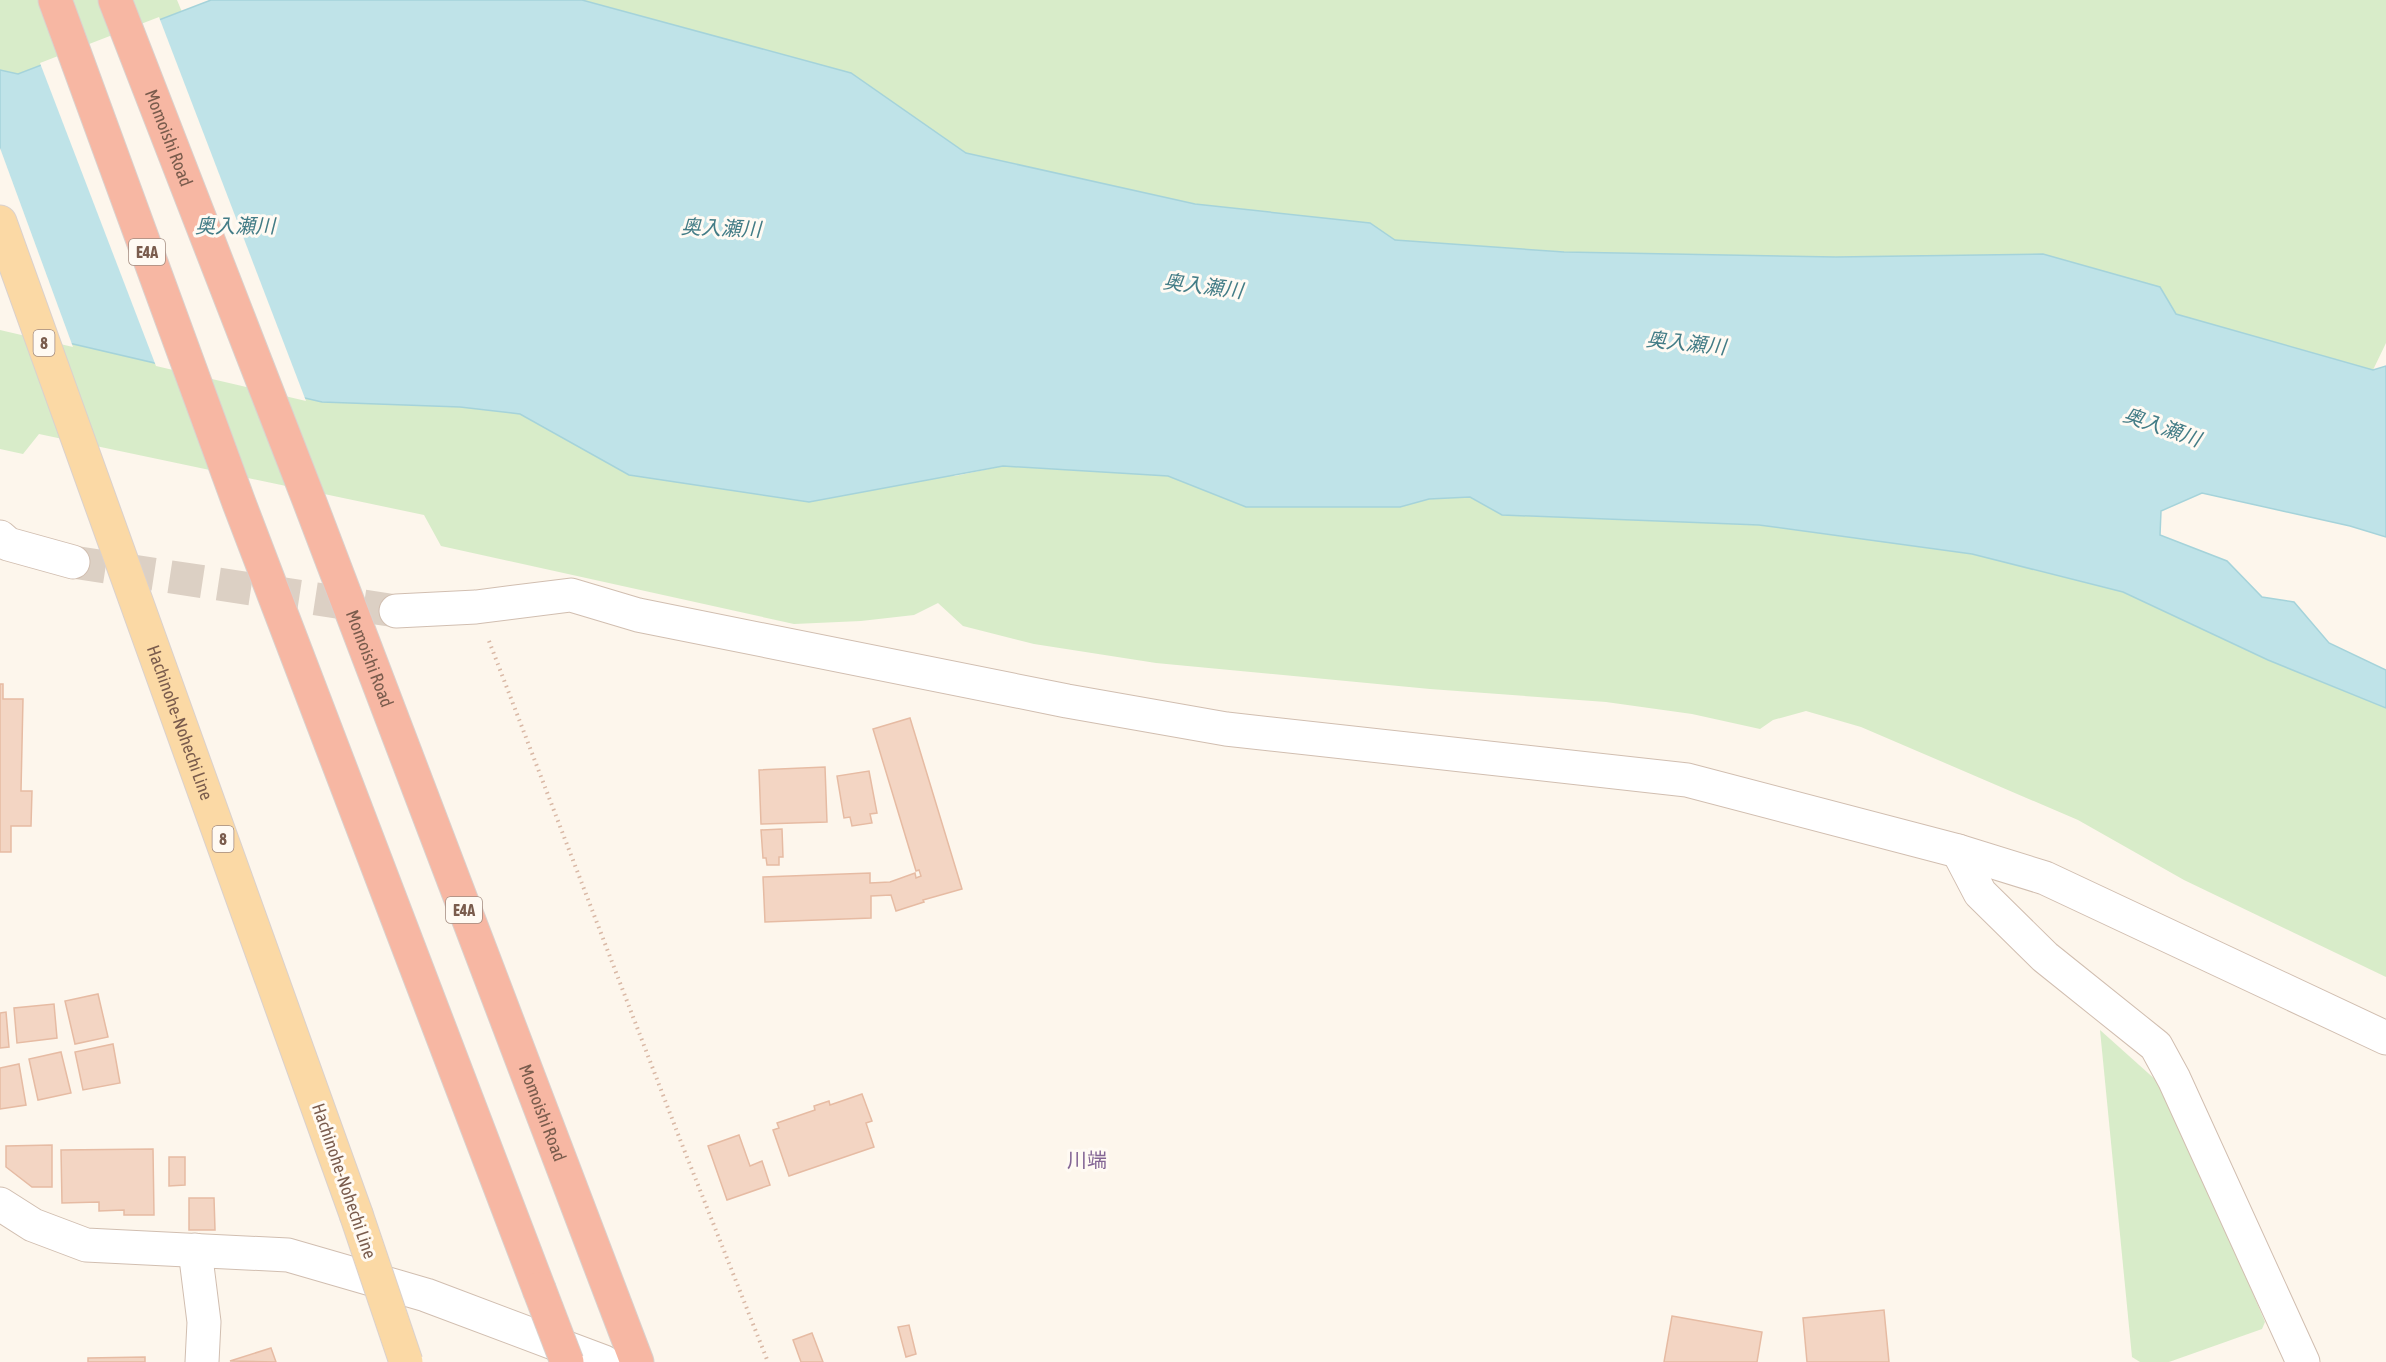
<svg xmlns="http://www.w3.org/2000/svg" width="2386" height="1362" viewBox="0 0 2386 1362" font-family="'Asap Condensed','Noto Sans JP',sans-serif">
<rect width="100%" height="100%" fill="#fdf6ec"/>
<g fill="#d8ecc9">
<polygon points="0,0 177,0 182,12 18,74 0,70"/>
<polygon points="582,0 2386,0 2386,343 2373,370 2176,314 2159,287 2043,254 1836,257 1564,252 1395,240 1370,223 1195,204 966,153 851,73"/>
<polygon points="0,327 460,407 520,414 629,475 955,476 1003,466 1168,476 1246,507 1400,507 1429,499 1470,497 1502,515 1759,525 1972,554 2123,592 2268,660 2386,708 2386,977 2184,880 2078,820 1861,727 1806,711 1773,720 1760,729 1692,714 1606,702 1430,689 1156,663 1034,644 963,626 938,603 914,615 861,621 794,624 441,546 424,515 39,434 23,454 0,449"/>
<polygon points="2100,1030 2167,1090 2265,1322 2262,1329 2169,1362 2140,1362 2132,1357"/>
</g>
<polygon fill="#bfe3e8" stroke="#a5d3da" stroke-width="1.5" points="211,0 582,0 851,73 966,153 1195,204 1370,223 1395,240 1564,252 1836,257 2043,254 2160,287 2176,314 2373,370 2386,366 2386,537 2350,526 2202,493 2161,511 2160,535 2227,561 2262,597 2294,602 2329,643 2386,670 2386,708 2268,660 2123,592 1972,554 1759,525 1502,515 1470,497 1429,499 1400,507 1246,507 1168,476 1003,466 809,502 629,475 520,414 460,407 322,402 0,327 0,70 18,74"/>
<g fill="#fdf6ec">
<polygon points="159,17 306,401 156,366 40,63"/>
<polygon points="0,148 73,347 0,330"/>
</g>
<g fill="#f3d5c3" stroke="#e6bba3" stroke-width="1.5">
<polygon points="0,684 3,684 3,699 23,699 21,791 32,791 31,826 11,826 11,852 0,852"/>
<polygon points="910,718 962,889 923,900 924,902 896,911 891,895 871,896 871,918 765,922 763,877 870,873 870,883 890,882 915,873 916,878 921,876 919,870 916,871 873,729"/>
<polygon points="825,767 827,822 761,824 759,770"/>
<polygon points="869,771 877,813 870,814 872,823 852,826 850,817 844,818 837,776"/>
<polygon points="782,829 783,857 779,857 779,865 767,865 766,858 763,858 761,830"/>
<polygon points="98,994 108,1037 75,1044 65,1001"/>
<polygon points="54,1004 57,1038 17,1043 14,1008"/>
<polygon points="6,1012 9,1047 0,1048 0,1013"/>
<polygon points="113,1044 120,1083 83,1090 75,1052"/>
<polygon points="61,1052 71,1093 38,1100 29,1059"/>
<polygon points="19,1064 26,1105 0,1109 0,1068"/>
<polygon points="862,1094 872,1121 866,1123 874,1147 789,1176 773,1130 779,1128 777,1123 815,1110 814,1106 829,1101 830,1105"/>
<polygon points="739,1135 750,1166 762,1161 770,1185 727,1200 708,1146"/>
<polygon points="52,1145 52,1187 32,1187 6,1167 6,1146"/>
<polygon points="153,1149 154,1215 124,1215 124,1210 99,1211 99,1202 62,1203 61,1150"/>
<polygon points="169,1157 185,1157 185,1185 169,1186"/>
<polygon points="189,1198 214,1198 215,1230 189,1230"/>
<polygon points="1884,1310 1889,1362 1807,1362 1803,1318"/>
<polygon points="1672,1316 1762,1332 1757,1362 1664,1362"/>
<polygon points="909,1325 916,1354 906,1357 898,1327"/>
<polygon points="812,1333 823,1362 801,1362 793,1340"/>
<polygon points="271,1348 276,1362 230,1361"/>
<polygon points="145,1357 145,1362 88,1362 88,1358"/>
</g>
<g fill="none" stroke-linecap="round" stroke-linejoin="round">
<polyline stroke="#dcd0c4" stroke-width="33" stroke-dasharray="33 16" stroke-linecap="butt" points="73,562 396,611"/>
<defs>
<g id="minor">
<polyline points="0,537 8,544 73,562"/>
<polyline points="396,611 476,607 571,595 638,615 1067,701 1226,729 1687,780 1958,851 2045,878 2386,1038"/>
<polyline points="1958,851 1980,893 2045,957 2156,1046 2174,1079 2303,1362"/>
<polyline points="0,1204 33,1225 86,1245 288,1255 426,1295 604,1362"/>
<polyline points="195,1250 204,1322 202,1362"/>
</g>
<g id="major">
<path id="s1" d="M0 222 356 1214"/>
</g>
<g id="highway">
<polyline points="55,0 239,503 539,1289"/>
<path id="s2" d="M115 0 309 500 637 1362"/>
</g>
</defs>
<use href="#minor" stroke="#d1beb0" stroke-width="35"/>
<use href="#major" stroke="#dad1cd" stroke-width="35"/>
<use href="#highway" stroke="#dad1cd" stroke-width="35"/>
<polyline stroke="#d9b8a5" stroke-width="4" stroke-dasharray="1.5 4.5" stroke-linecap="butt" points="489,641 681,1142 768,1362"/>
<use href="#minor" stroke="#fff" stroke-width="33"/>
<use href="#major" stroke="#fbd9a5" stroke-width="33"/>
<use href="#highway" stroke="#f7b7a3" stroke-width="33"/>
<defs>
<polyline id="major-bridge" points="356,1214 406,1362"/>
<polyline id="highway-bridge" points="539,1289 567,1362"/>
</defs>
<use href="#major-bridge" stroke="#dad1cd" stroke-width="35" stroke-linecap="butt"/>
<use href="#highway-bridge" stroke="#dad1cd" stroke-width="35" stroke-linecap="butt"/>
<use href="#major-bridge" stroke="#fbd9a5" stroke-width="33"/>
<use href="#highway-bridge" stroke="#f7b7a3" stroke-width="33"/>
</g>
<g text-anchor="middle" stroke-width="6" stroke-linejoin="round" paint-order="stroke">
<g fill="#fffaf3" stroke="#a28b7f" stroke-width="1.5">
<rect x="129" y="239" width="36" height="26" rx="4.5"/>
<rect x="33.5" y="330" width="21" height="26" rx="4.5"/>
<rect x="212.5" y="826" width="21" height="26" rx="4.5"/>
<rect x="446" y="897" width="36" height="26" rx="4.5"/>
</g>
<g font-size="16" font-weight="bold" fill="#7a5c4d">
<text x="147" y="258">E4A</text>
<text x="44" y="349">8</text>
<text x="223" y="845">8</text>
<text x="464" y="916">E4A</text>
</g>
<g font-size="18" fill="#7a5c4d" stroke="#fffaf3">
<text dy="6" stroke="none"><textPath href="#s2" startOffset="148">Momoishi Road</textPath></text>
<text dy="6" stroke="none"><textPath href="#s2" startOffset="706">Momoishi Road</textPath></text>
<text dy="6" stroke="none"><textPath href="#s1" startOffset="532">Hachinohe-Nohechi Line</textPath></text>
<text dy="6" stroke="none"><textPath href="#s2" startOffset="1192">Momoishi Road</textPath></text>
<text transform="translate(344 1181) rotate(71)" y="6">Hachinohe-Nohechi Line</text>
</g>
<g font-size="20" font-style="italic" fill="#437c86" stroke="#fffaf3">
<text x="235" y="233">奥入瀬川</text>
<text transform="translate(721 228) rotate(2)" y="7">奥入瀬川</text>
<text transform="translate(1203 286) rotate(7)" y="7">奥入瀬川</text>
<text transform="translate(1686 343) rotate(6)" y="7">奥入瀬川</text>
<text transform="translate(2162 427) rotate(19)" y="7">奥入瀬川</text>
</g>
<g font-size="20" fill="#846695" stroke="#fffaf3">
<text x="1087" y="1167">川端</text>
</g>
</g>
</svg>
